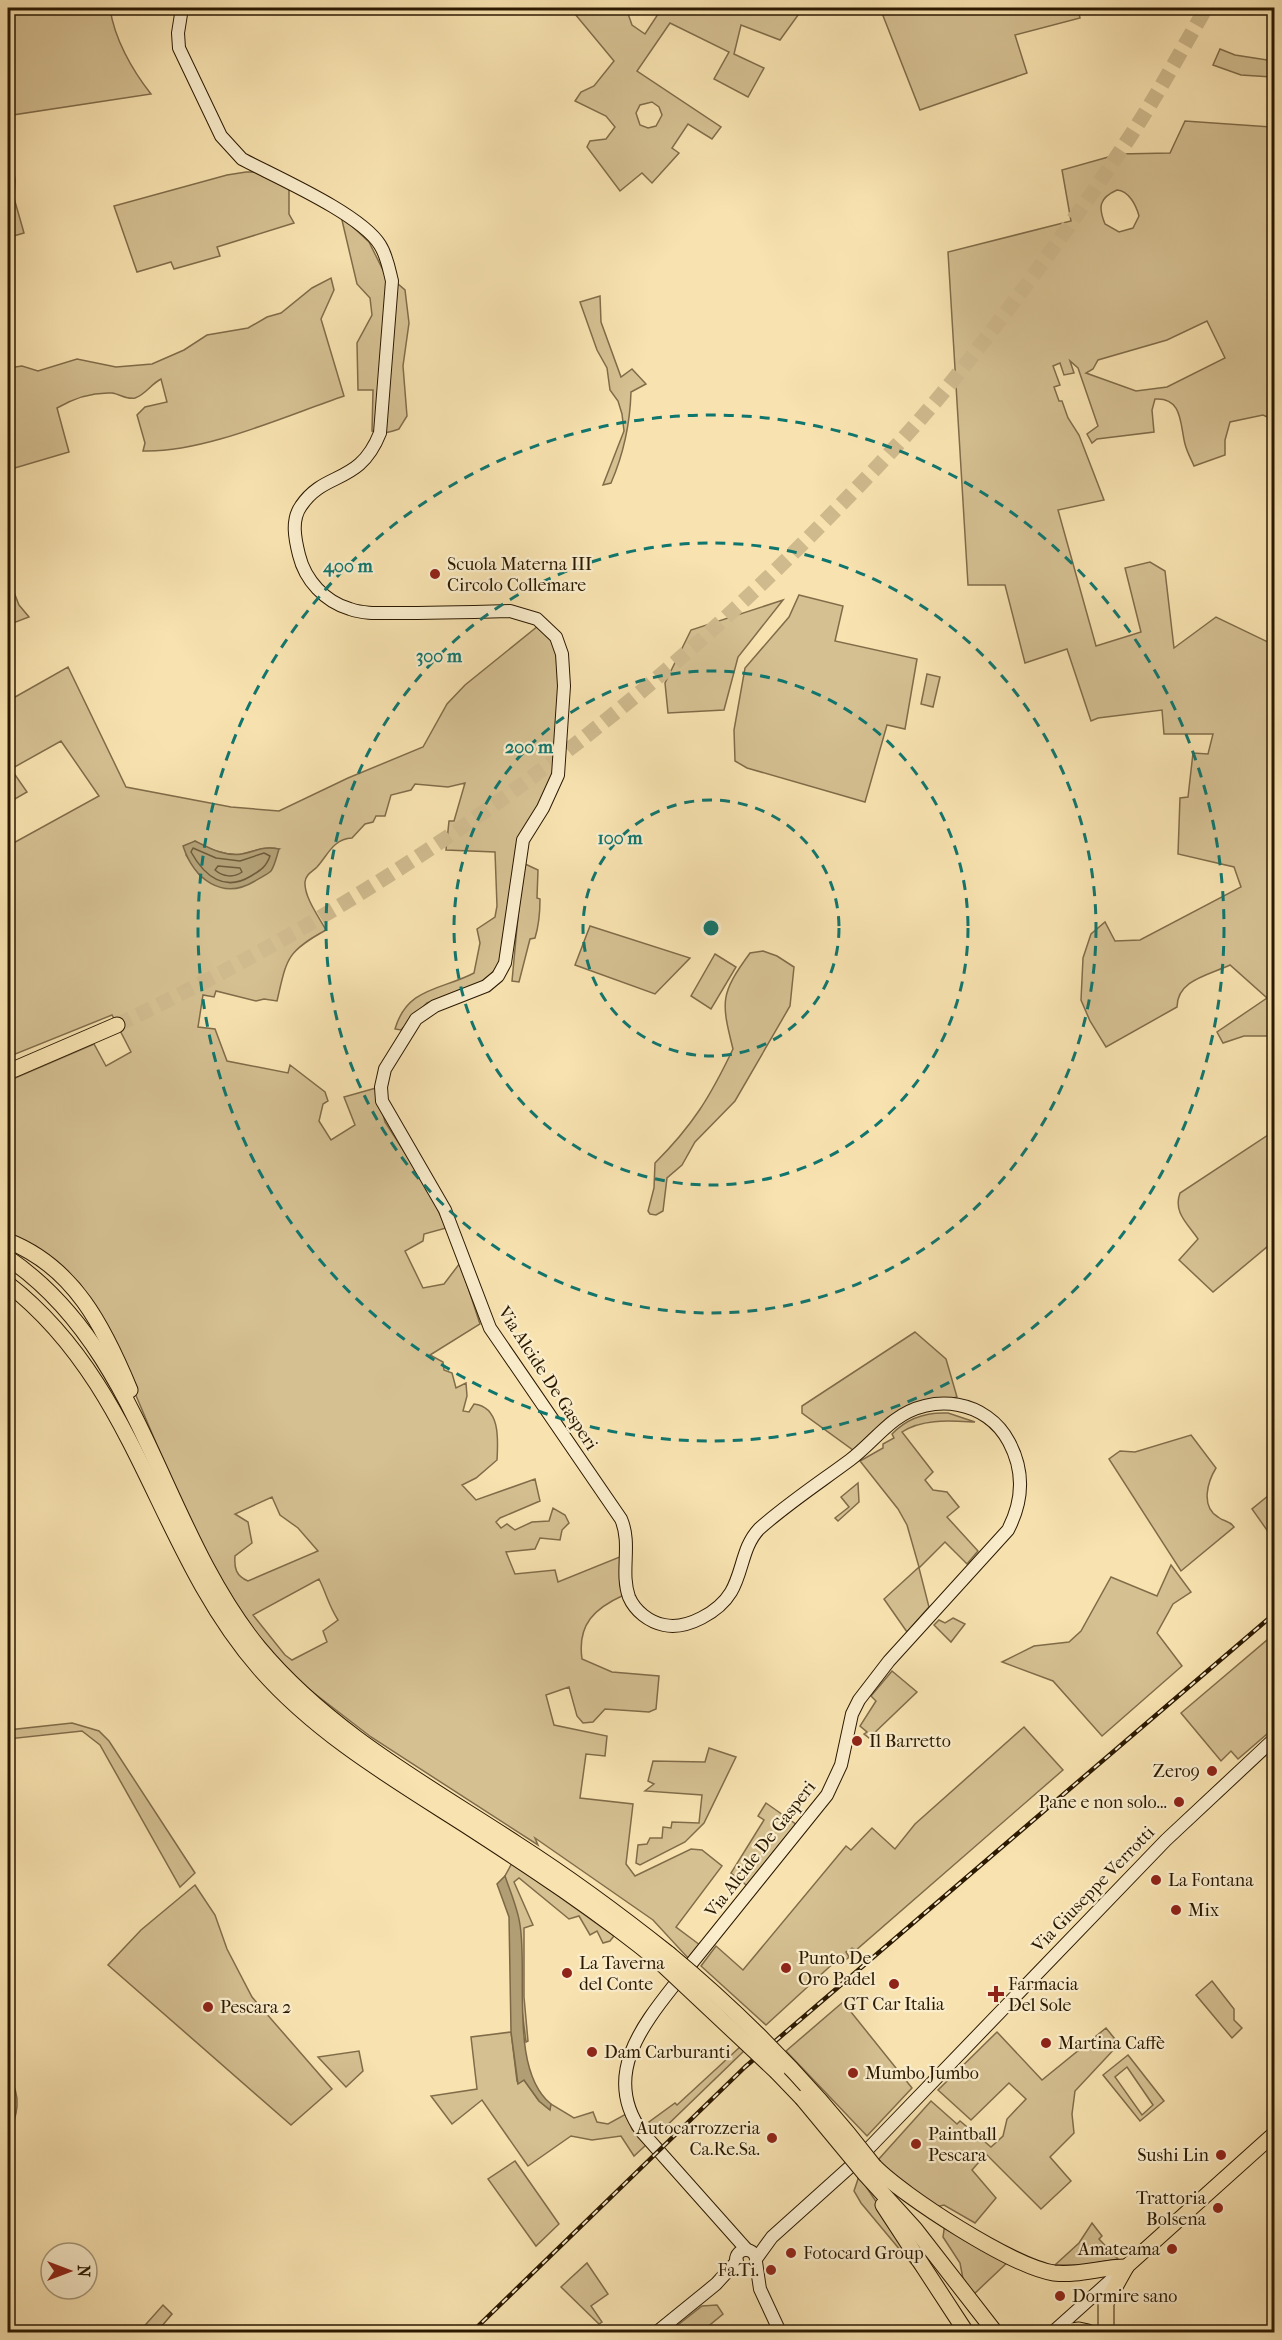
<svg xmlns="http://www.w3.org/2000/svg" width="1282" height="2340" viewBox="0 0 1282 2340" font-family="'IM FELL French Canon',serif">
<rect width="100%" height="100%" fill="#f8e3b0"/>
<filter id="stains"><feTurbulence type="fractalNoise" baseFrequency=".00333" numOctaves="4"/><feColorMatrix values="0 0 0 0 .2 0 0 0 0 .09 0 0 0 0 .02 0 0 0 .5 -.17"/></filter>
<radialGradient id="worn" r=".72"><stop offset=".6" stop-color="#630" stop-opacity="0"/><stop offset="1" stop-color="#630" stop-opacity=".3"/></radialGradient>
<g fill="#d5c092" stroke="#806c49" stroke-width="1.5" fill-rule="evenodd">
<path d="M8 8H110C114 38 132 70 151 94L13 115 11 156 15 180 14 198 24 233 10 237 8 228Z"/>
<path d="M570 8H626L632 25 645 34 662 8H702L714 12 716 8H789L801 11 780 40 741 25 734 54 764 68 748 97 714 79 729 52 670 23 637 71 721 127 712 139 688 124 672 148 679 153 652 183 642 173 620 191 587 147 590 141 606 139 615 127 606 116 575 101 581 92 594 86 614 61ZM652 102 659 107 662 115 656 126 648 128 640 125 636 113 640 105Z"/>
<polygon points="880,8 1078,8 1080,18 1015,35 1027,73 920,110"/>
<polygon points="1220,49 1235,55 1274,61 1274,77 1241,75 1213,65"/>
<path d="M1274 117V420L1263 415 1230 422 1225 440V455L1194 466C1191 459 1187 452 1185 444 1180 425 1183 397 1155 399L1152 410 1154 432 1097 439 1092 443 1087 434 1098 426 1078 368 1070 361 1074 373 1064 375 1060 363 1053 366 1060 385 1054 387 1059 401H1062L1068 418 1079 435 1104 500 1058 510 1096 646 1141 632 1125 568 1150 562 1165 571 1174 648 1216 617 1274 645V1036H1244L1223 1043 1217 1032 1267 998 1230 965C1209 975 1177 980 1177 1007L1106 1047 1090 1021 1081 1000 1083 958 1091 934 1105 922 1115 941 1140 940 1241 887 1234 867 1178 854 1180 798 1188 797 1193 753 1208 754 1213 734H1164L1162 710 1098 718 1091 721 1067 649 1025 663 1005 585H968L948 252 1071 221 1062 170 1119 154 1170 153 1185 121 1271 127ZM1117 190C1129 191 1136 205 1139 216L1133 228 1119 232 1105 224C1098 207 1099 198 1117 190ZM1207 321 1225 358 1167 387 1136 391 1086 373 1093 369 1098 360 1167 340Z"/>
<polygon points="246,172 262,172 289,189 289,214 294,223 217,247 220,256 174,269 171,262 137,272 114,206 227,175"/>
<path d="M341 216 369 242 384 272 405 290 409 323 403 366 407 416 399 429C391 432 379 435 372 431L373 390H358L357 343 372 315 370 298 357 284Z"/>
<path d="M331 278 334 290 321 319 344 396C285 416 204 453 143 451L145 443 137 415 145 407 167 402 161 379C151 384 145 395 135 398 127 400 120 394 112 393 92 392 74 398 57 408L69 452 8 470V368L22 366 38 371 77 359 116 367 152 364 184 350 207 335 248 328 267 317 281 313 312 288Z"/>
<path d="M600 296 601 322 621 377 632 369 646 384 631 392C630 425 624 453 611 483L603 485 624 431 622 414 618 401 610 390 607 368 597 350 580 302Z"/>
<polygon points="8,577 19,605 29,617 8,625"/>
<polygon points="799,595 843,606 835,641 917,659 905,729 887,725 865,802 747,768 735,761 734,730 745,668 789,617"/>
<polygon points="783,600 738,657 724,710 668,713 665,683 691,630"/>
<path d="M538 626 553 642 558 660V705L552 780 533 814 499 964 490 976 478 984 427 1003 401 1030 395 1029C407 987 442 990 474 973L480 943 477 929 495 917 497 906 495 852 446 850 449 821H454L465 783 448 787 415 784 411 790 391 795 385 816H376L373 822 365 824 352 838C333 839 328 855 317 867 312 872 306 874 305 882 304 897 319 917 326 930 286 952 287 958 277 1001L264 999 256 1001 216 991 214 997 203 995 198 1027 215 1029 227 1061 288 1073 290 1065 325 1092 328 1101 323 1104 319 1121 331 1140 355 1125 344 1097 376 1088 385 1122 429 1190 446 1228 424 1234 423 1241 405 1251 423 1288 444 1284 460 1263 480 1324 430 1355 443 1362 444 1370 452 1373 456 1388 466 1383 467 1396 463 1411 469 1412 474 1404C501 1407 498 1441 497 1460L476 1478 462 1485 476 1500 535 1479 540 1501 500 1518 496 1522 501 1528 507 1524 515 1530 532 1522 549 1521 553 1508 565 1515 569 1523 562 1530 560 1540 540 1538 535 1549 506 1552 515 1574 555 1570 558 1582 622 1556 624 1595C595 1608 577 1624 582 1659L612 1672 659 1676 656 1709 649 1712 605 1709 593 1722 583 1723 577 1716 569 1687 546 1695 554 1725 607 1736 605 1756 586 1754 580 1798 633 1804 626 1864 635 1876 691 1849 702 1850 722 1866 676 1927 700 1945 688 1958 653 1920 535 1838 538 1845 371 1737 297 1680 263 1643 236 1605 210 1560 173 1483 107 1327 8 1236V1081L94 1044 106 1066 131 1052 112 1015 8 1057V846L99 796 61 741 11 769 27 792 8 803V701L68 667 126 787 231 807 279 811 348 778 423 747 447 704 465 685ZM195 841C209 848 225 857 242 854 256 851 264 846 279 849L201 877 186 855ZM272 1497 280 1515 298 1528 318 1551 248 1581C236 1576 234 1568 235 1556L252 1543 248 1522 235 1514ZM319 1579C327 1595 328 1604 338 1620L323 1631 327 1642 292 1660 285 1655 253 1615Z"/>
<polygon points="927,674 940,677 933,707 921,704"/>
<path d="M523 863 538 870 537 898 540 899C540 913 539 925 535 938L530 939 519 982 512 981Z"/>
<polygon points="590,926 690,958 655,994 575,965"/>
<path d="M763 951 777 956 794 967 790 1006 735 1101 695 1142 682 1165 667 1178 663 1211 656 1215 650 1214 648 1211 654 1188 655 1163C693 1125 710 1097 733 1049 721 1001 720 994 750 953Z"/>
<polygon points="715,954 736,967 711,1009 691,996"/>
<path d="M1274 1131V1241L1213 1292 1179 1260 1198 1239C1187 1223 1173 1212 1180 1193Z"/>
<polygon points="915,1332 946,1359 957,1397 900,1410 888,1417 853,1450 802,1413 802,1406"/>
<path d="M948 1413 975 1422C952 1421 923 1418 902 1432L933 1472 925 1480 933 1490 947 1492 959 1507 947 1517 978 1551 967 1564 945 1542 919 1568 929 1607 907 1632 884 1599 919 1567 907 1525 898 1509 860 1461 883 1448V1444L894 1438 892 1434C907 1418 926 1412 948 1413Z"/>
<path d="M1191 1435 1216 1468C1208 1481 1200 1506 1218 1517 1224 1522 1229 1520 1234 1527L1181 1571 1109 1459 1120 1451 1135 1452Z"/>
<polygon points="858,1483 859,1502 838,1521 835,1518 849,1507 841,1497"/>
<polygon points="1274,1491 1274,1540 1252,1509"/>
<polygon points="1171,1565 1191,1592 1173,1604 1157,1633 1182,1666 1102,1736 1053,1681 1002,1662 1034,1646 1069,1642 1081,1631 1111,1577 1157,1596"/>
<polygon points="953,1618 965,1624 951,1642 934,1625 939,1620 945,1623"/>
<polygon points="1274,1634 1274,1728 1238,1759 1231,1751 1221,1761 1181,1713"/>
<polygon points="892,1671 917,1692 869,1738 864,1734 867,1732 860,1726 876,1701 871,1696"/>
<polygon points="72,1723 99,1731 109,1741 195,1873 180,1887 100,1745 82,1731 8,1739 8,1730"/>
<polygon points="1024,1727 1063,1770 856,1950 852,1948 846,1952 849,1957 842,1963 838,1959 766,2025 701,1966 716,1946 743,1970 846,1846 851,1850 872,1828 895,1849 915,1824"/>
<polygon points="709,1748 736,1757 704,1823 685,1842 640,1865 636,1863 638,1845 647,1844 650,1838 662,1838 663,1827 671,1828 672,1822 699,1823 702,1795 645,1791 654,1784 648,1781 653,1761 705,1762"/>
<polygon points="766,1803 797,1825 750,1888 731,1873 764,1820 758,1816"/>
<polygon points="512,1863 614,1936 610,1941 603,1943 597,1931 590,1935 579,1916 569,1919 519,1878 514,1882 533,1925 524,1928 524,1997 528,2041 526,2042 505,1876"/>
<polygon points="195,1885 215,1915 227,1949 252,1997 332,2089 291,2125 108,1965 141,1930"/>
<polygon points="1212,1981 1234,2009 1234,2020 1242,2028 1232,2038 1196,1995"/>
<polygon points="843,2002 912,2088 867,2136 786,2051"/>
<polygon points="1106,2028 1119,2044 1075,2091 1072,2114 1074,2133 1050,2157 1071,2181 1041,2209 986,2154 972,2170 996,2198 975,2223 944,2205 936,2207 906,2189 878,2160 931,2101 957,2124 960,2121 991,2147 1003,2136 1007,2119 1026,2099 1009,2083 971,2120 938,2090 997,2032 1042,2080"/>
<polygon points="511,2032 517,2081 518,2083 524,2080 539,2101 549,2109 551,2104 574,2118 593,2112 597,2122 608,2124 626,2114 632,2129 646,2145 634,2156 621,2136 592,2140 571,2136 528,2166 482,2100 452,2124 431,2096 477,2089 471,2037"/>
<polygon points="741,2046 745,2050 658,2134 649,2122 675,2103 677,2105"/>
<polygon points="359,2051 363,2071 346,2087 318,2057"/>
<path d="M1128 2055 1164 2101 1140 2121 1103 2075ZM1127 2067 1153 2105 1142 2115 1115 2077Z"/>
<path d="M8 2076C23 2096 17 2116 8 2137Z"/>
<polygon points="515,2161 559,2224 536,2246 488,2179"/>
<polygon points="859,2176 927,2278 920,2274 861,2203 854,2191"/>
<polygon points="945,2223 1009,2261 974,2294 963,2279 960,2263 943,2237"/>
<polygon points="1092,2223 1102,2236 1099,2239 1118,2259 1083,2265 1055,2265 1079,2243"/>
<polygon points="587,2263 608,2294 591,2306 602,2322 599,2324 561,2287"/>
<polygon points="163,2305 172,2314 157,2332 139,2332"/>
<polygon points="717,2305 723,2314 705,2329 707,2332 669,2332 702,2306"/>
</g>
<g fill="#b29e74" stroke="#7c6846" stroke-width="1.5">
<path d="M195 841C209 848 225 857 242 854 258 851 261 846 279 849 277 855 275 865 271 871 267 875 259 878 255 881 222 901 194 879 183 846Z"/>
<path d="M505 1876C510 1891 518 1909 520 1925 528 1974 509 2070 551 2104L550 2110 539 2101 524 2080 518 2084 511 2032 509 1917 497 1884Z"/>
</g>
<g fill="none" stroke-linecap="round" stroke-linejoin="round">
<g stroke="#6e5b3a" stroke-width="1.5">
<path d="M193 848 216 858 240 861 264 853 270 856C266 867 261 870 251 876 225 892 205 877 191 852Z"/>
<path d="M218 866 240 868 242 872C234 878 223 877 215 870Z"/>
</g>
<path stroke="#cfba8d" stroke-width="15" stroke-dasharray="15 8" stroke-linecap="butt" d="M117 1025C381 900 617 734 821 525 867 478 913 430 954 379 1017 300 1077 217 1133 132 1159 92 1182 49 1206 8"/>
<defs>
<g id="secondary">
<path d="M182 8 178 33 179 48 221 136 242 159C276 177 361 214 380 245 387 256 389 269 392 281L380 433C359 486 325 470 301 506 291 520 295 539 299 555 305 580 325 602 350 609 364 614 380 613 396 613 434 613 472 612 510 611L537 619 556 637 562 654 564 686 558 775 543 808 523 840 505 963 498 976 486 986 435 1006 416 1019 385 1069 381 1087 382 1101 445 1210 490 1328 621 1519C632 1544 620 1572 629 1597 635 1611 649 1622 664 1625 687 1630 719 1612 731 1592 743 1572 742 1547 759 1529 787 1504 819 1483 850 1460 866 1448 879 1432 895 1420 932 1392 987 1400 1009 1442 1025 1472 1023 1501 1008 1530L889 1661 859 1700 852 1714 841 1765 827 1795 691 1964"/>
<path d="M675 1984C641 2027 602 2077 642 2132L747 2250"/>
<polyline points="869,2148 1166,1840 1274,1739"/>
<circle cx="746" cy="2260" r="10"/>
<polyline points="756,2259 772,2237 851,2166"/>
<polyline points="756,2262 760,2289 780,2332"/>
<polyline points="657,2332 716,2284 737,2261"/>
<polyline points="1053,2332 1121,2271"/>
</g>
<polyline id="primary" points="1126,2267 1274,2134"/>
<g id="highway">
<polyline points="8,1072 117,1025"/>
<path d="M8 1241C74 1267 104 1327 130 1390"/>
<path d="M8 1258C143 1350 160 1527 259 1648 329 1732 427 1785 517 1844 570 1878 620 1915 669 1954"/>
<path d="M8 1284C139 1386 156 1550 260 1669 317 1734 392 1778 464 1824 532 1868 599 1912 661 1963"/>
<polyline points="777,2072 802,2098"/>
<path d="M874 2166C903 2196 1013 2267 1054 2273 1079 2276 1101 2267 1126 2267"/>
<polyline points="865,2174 915,2229 995,2332"/>
<polyline points="883,2205 966,2332"/>
<polyline points="1065,2332 1079,2330 1088,2332"/>
<polyline points="1106,2332 1106,2303 1126,2267"/>
</g>
</defs>
<use href="#secondary" stroke="#2a1800" stroke-width="14"/>
<use href="#primary" stroke="#2a1800" stroke-width="16"/>
<use href="#highway" stroke="#2a1800" stroke-width="17"/>
<use href="#secondary" stroke="#faedcc" stroke-width="12"/>
<use href="#primary" stroke="#f8e3b0" stroke-width="14"/>
<use href="#highway" stroke="#f8e3b0" stroke-width="15"/>
<defs>
<polyline id="rail" points="472,2332 745,2067 1274,1614"/>
</defs>
<use href="#rail" stroke="#2a1800" stroke-width="4.5"/>
<use href="#rail" stroke="#faedcc" stroke-width="2" stroke-dasharray="7" stroke-linecap="butt"/>
<defs>
<g id="highway-bridge">
<path d="M669 1954C745 2017 814 2088 874 2166"/>
<polyline points="661,1963 777,2072"/>
<polyline points="802,2098 865,2174"/>
</g>
</defs>
<use href="#highway-bridge" stroke="#2a1800" stroke-width="17" stroke-linecap="butt"/>
<use href="#highway-bridge" stroke="#f8e3b0" stroke-width="15"/>
</g>
<g fill="none" stroke="#0f766e" stroke-width="3" stroke-dasharray="10 8">
<circle cx="711" cy="928" r="128"/>
<circle cx="711" cy="928" r="257"/>
<circle cx="711" cy="928" r="385"/>
<circle cx="711" cy="928" r="513"/>
</g>
<g fill="#8f2418" stroke="#faedcc" stroke-width="2">
<circle cx="435" cy="574" r="6"/>
<circle cx="857" cy="1741" r="6"/>
<circle cx="1212" cy="1771" r="6"/>
<circle cx="1179" cy="1802" r="6"/>
<circle cx="1156" cy="1880" r="6"/>
<circle cx="1176" cy="1910" r="6"/>
<circle cx="786" cy="1968" r="6"/>
<circle cx="567" cy="1973" r="6"/>
<circle cx="894" cy="1984" r="6"/>
<path d="M993 1985h6v6h6v6h-6v6h-6v-6h-6v-6h6z"/>
<circle cx="208" cy="2007" r="6"/>
<circle cx="1046" cy="2043" r="6"/>
<circle cx="592" cy="2052" r="6"/>
<circle cx="853" cy="2073" r="6"/>
<circle cx="772" cy="2138" r="6"/>
<circle cx="916" cy="2144" r="6"/>
<circle cx="1221" cy="2155" r="6"/>
<circle cx="1218" cy="2208" r="6"/>
<circle cx="1172" cy="2249" r="6"/>
<circle cx="791" cy="2253" r="6"/>
<circle cx="771" cy="2270" r="6"/>
<circle cx="1060" cy="2296" r="6"/>
</g>
<g text-anchor="middle" stroke-width="4.5" stroke-linejoin="round" paint-order="stroke">
<g font-size="18" fill="#2a1800" stroke="#faedcc" text-anchor="start">
<text x="447" y="570">Scuola Materna III<tspan x="447" dy="21">Circolo Collemare</tspan></text>
<text x="869" y="1747">Il Barretto</text>
<text x="1200" y="1777" text-anchor="end">Zero9</text>
<text x="1167" y="1808" text-anchor="end">Pane e non solo...</text>
<text x="1168" y="1886">La Fontana</text>
<text x="1188" y="1916">Mix</text>
<text x="798" y="1964">Punto De<tspan x="798" dy="21">Oro Padel</tspan></text>
<text x="579" y="1969">La Taverna<tspan x="579" dy="21">del Conte</tspan></text>
<text x="1008" y="1990">Farmacia<tspan x="1008" dy="21">Del Sole</tspan></text>
<text x="894" y="2010" text-anchor="middle">GT Car Italia</text>
<text x="220" y="2013">Pescara 2</text>
<text x="1058" y="2049">Martina Caffè</text>
<text x="604" y="2058">Dam Carburanti</text>
<text x="865" y="2079">Mumbo Jumbo</text>
<text x="760" y="2134" text-anchor="end">Autocarrozzeria<tspan x="760" dy="21">Ca.Re.Sa.</tspan></text>
<text x="928" y="2140">Paintball<tspan x="928" dy="21">Pescara</tspan></text>
<text x="1209" y="2161" text-anchor="end">Sushi Lin</text>
<text x="1206" y="2204" text-anchor="end">Trattoria<tspan x="1206" dy="21">Bolsena</tspan></text>
<text x="1160" y="2255" text-anchor="end">Amateama</text>
<text x="803" y="2259">Fotocard Group</text>
<text x="759" y="2276" text-anchor="end">Fa.Ti.</text>
<text x="1072" y="2302">Dormire sano</text>
</g>
<g font-size="18" fill="#2a1800" stroke="#faedcc">
<text transform="translate(548 1378) rotate(57)" y="6">Via Alcide De Gasperi</text>
<text transform="translate(760 1849) rotate(-52)" y="6">Via Alcide De Gasperi</text>
<text transform="translate(1093 1889) rotate(-46)" y="6">Via Giuseppe Verrotti</text>
</g>
</g>
<circle cx="711" cy="928" r="9" fill="#0f766e" stroke="#faedcc" stroke-width="3"/>
<g font-size="18" text-anchor="middle" font-weight="bold" fill="#0f766e" stroke="#faedcc" stroke-width="4.5" stroke-linejoin="round" paint-order="stroke">
<text x="348" y="572">400 m</text>
<text x="439" y="662">300 m</text>
<text x="529" y="753">200 m</text>
<text x="620" y="844">100 m</text>
</g>
<rect width="1282" height="2340" fill="none" stroke="#f8e3b0" stroke-width="30"/>
<rect x="9" y="9" width="1264" height="2322" fill="none" stroke="#2a1800" stroke-width="3"/>
<rect x="15" y="15" width="1252" height="2310" fill="none" stroke="#2a1800" stroke-width="1.5"/>
<g transform="translate(69 2271) rotate(90)"><circle r="28" fill="#faedcc" stroke="#a7987a" stroke-width="1.5"/>
<path d="M0-4.5L10 22L0 15L-10 22Z" fill="#8f2418"/>
<text y="-9" font-size="16" font-weight="bold" text-anchor="middle" fill="#2a1800">N</text>
</g>
<rect width="100%" height="100%" filter="url(#stains)"/>
<rect width="100%" height="100%" fill="url(#worn)"/>
</svg>
